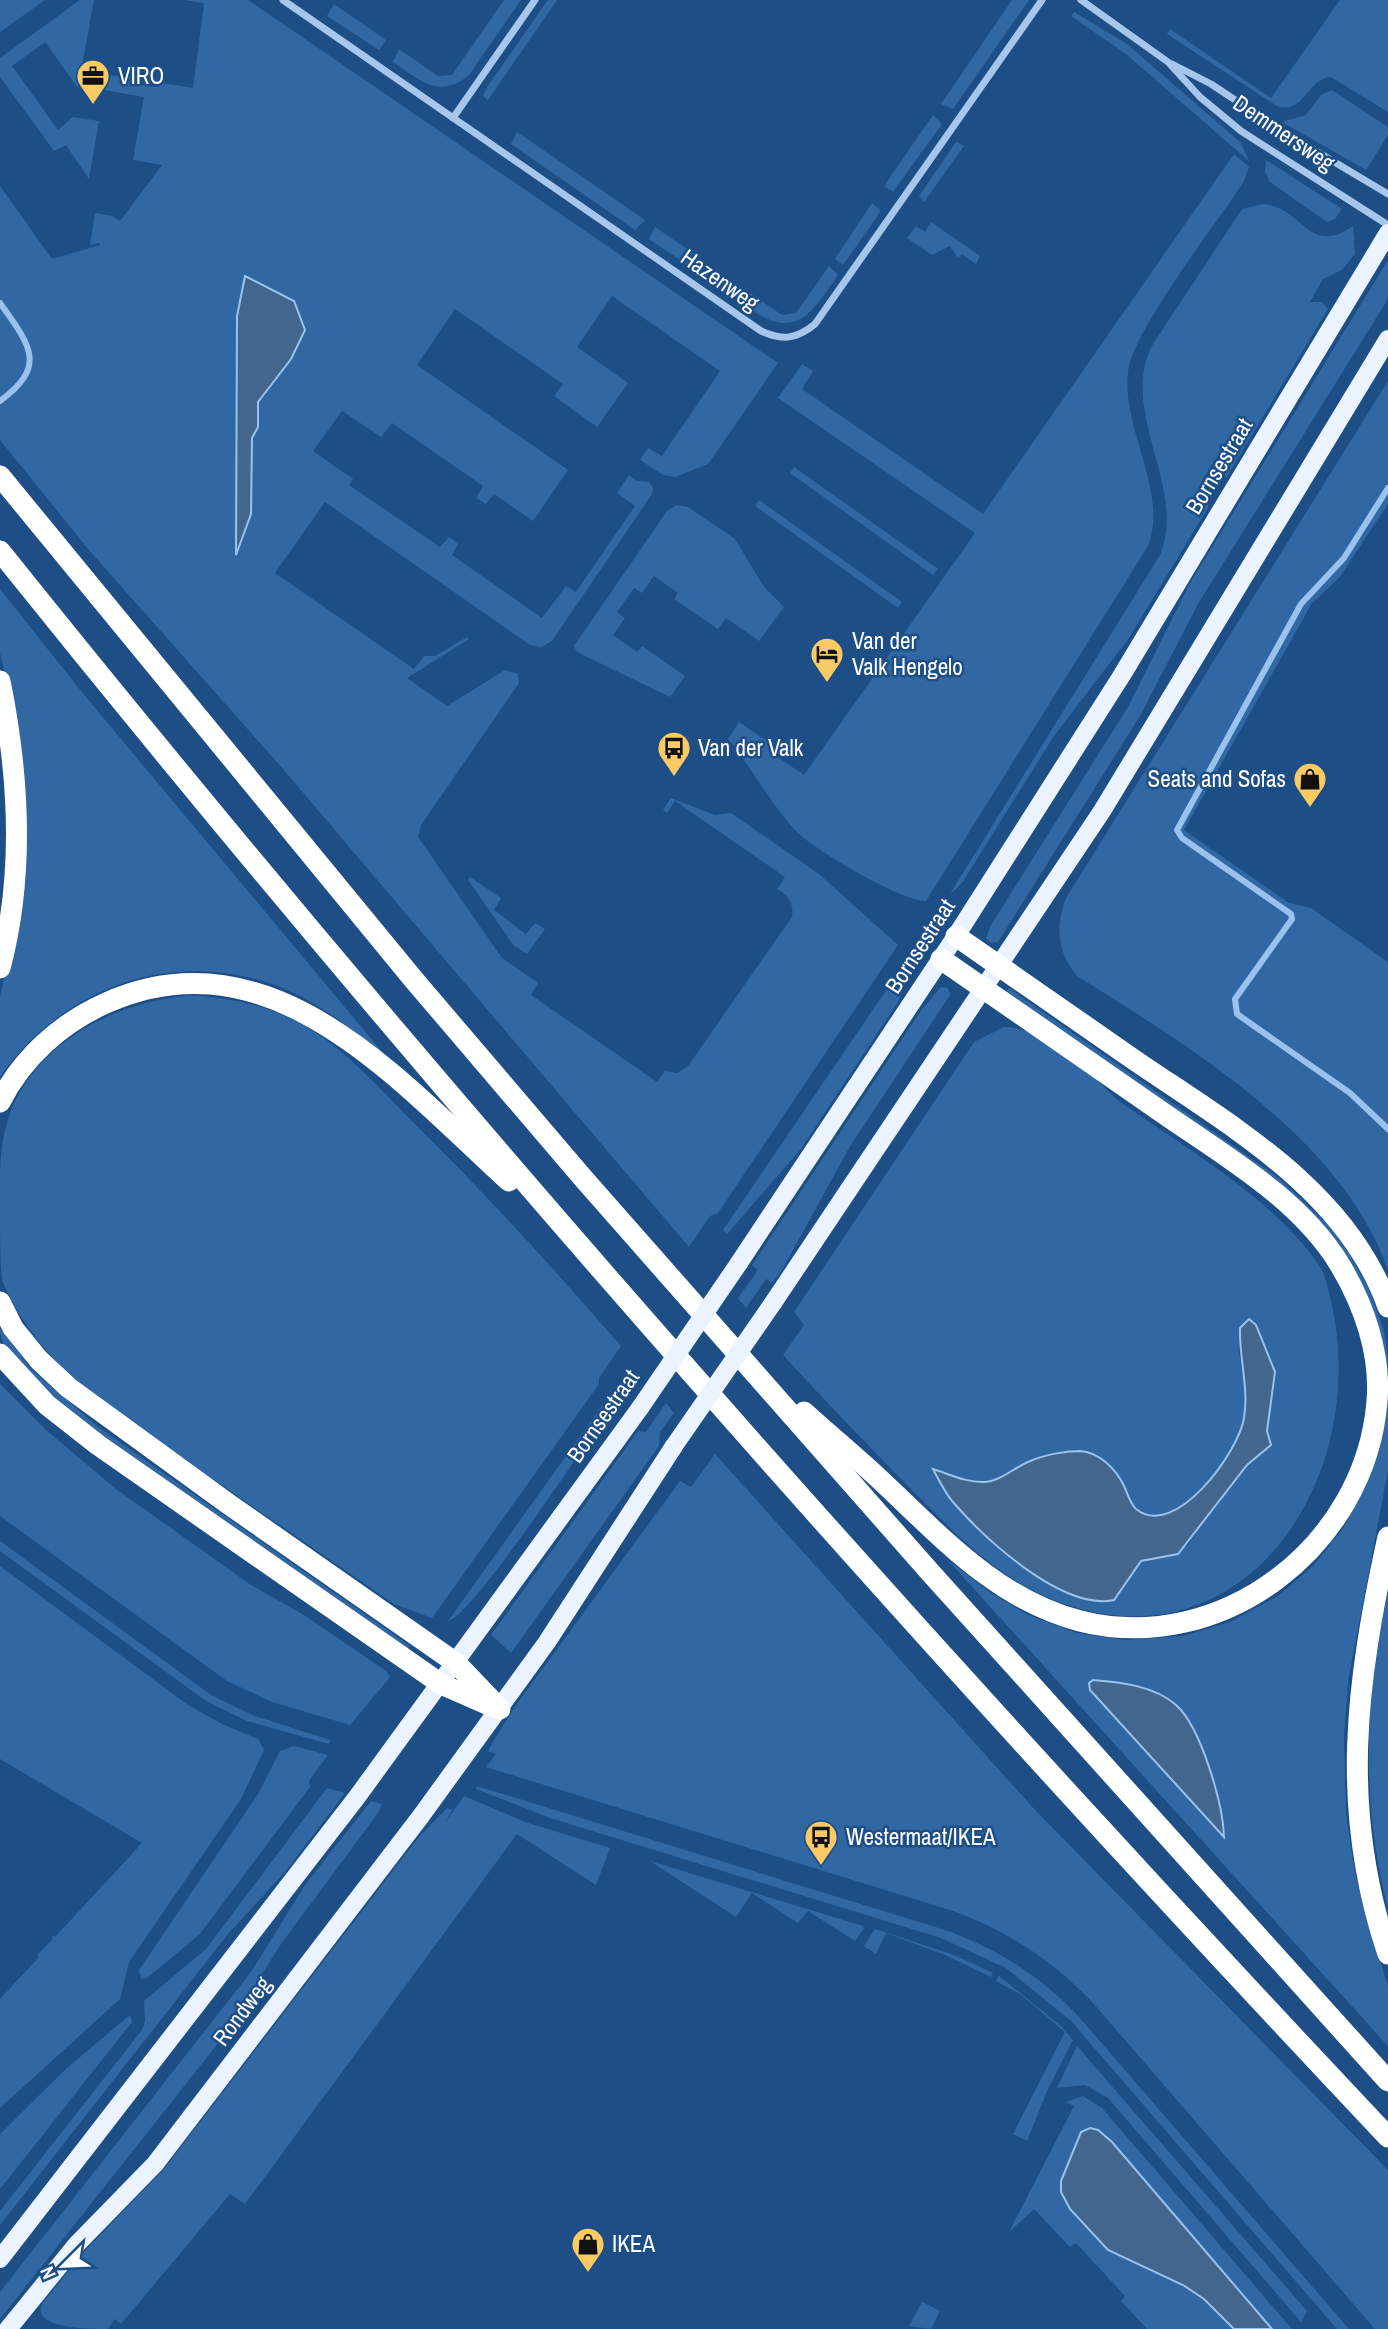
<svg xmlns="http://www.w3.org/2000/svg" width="1388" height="2329" viewBox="0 0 1388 2329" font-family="'Archivo Narrow',sans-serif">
<rect width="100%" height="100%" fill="#1d4e86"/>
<g fill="#3168a4" fill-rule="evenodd">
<polygon points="0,0 45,0 0,32"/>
<polygon points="80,0 94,0 78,88 45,42 12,66 58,130 73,117 99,121 89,179 66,145 54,151 0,77 0,58"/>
<path d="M184 0H248L778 363 708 464 675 477 663 475 640 460 648 448 662 456 720 371 612 296 577 347 628 383 597 427 554 396 563 384 455 309 417 365 568 470 533 521 494 494 486 504 476 498 483 486 392 423 381 437 342 411 313 451 353 479 349 485 440 547 449 537 458 544 452 555 542 618 566 586 576 592 635 506 617 493 629 475 637 481 649 482 653 488 652 494 552 641 541 647 530 645 325 502 275 573 414 669 424 656H435L467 637 469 639 407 678 447 706 505 670 518 674 519 683 421 825 418 837 502 958 538 983 531 995 657 1082 665 1071 677 1073 688 1066 792 917C794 902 788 896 777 889L785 877 675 801 667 813 663 810 671 798 715 815 731 813 819 874 898 945 718 1213 710 1216 689 1247 283 769 88 549 0 440V186L52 259 100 245 99 243 90 245 95 213 112 216 120 221 162 165 133 160 144 97 104 90 102 74 131 78V83L154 87 155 82 193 88 204 3ZM245 276 291 359 258 402V427L252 438 251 514 237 552V316Z"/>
<path d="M504 0H521L469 75C439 100 420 80 393 62L399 49 438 76 452 75Z"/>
<polygon points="548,0 557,0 488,100 483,96 487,87"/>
<polygon points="1012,0 1029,0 953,109 941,104"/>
<path d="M1340 0H1388V112L1331 77C1305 80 1306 114 1277 106L1167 34 1170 29 1271 98Z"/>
<polygon points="334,4 386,40 379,50 327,16"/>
<polygon points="1074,12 1127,44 1241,143 1249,161 1126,54 1071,16"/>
<polygon points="1332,90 1388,127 1388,135 1366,170 1282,122 1306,115 1321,95"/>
<polygon points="933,115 942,124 893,192 884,186"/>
<polygon points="517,132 645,220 635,230 511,144"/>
<polygon points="956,142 964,146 924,202 919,196"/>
<path d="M1234 154 1249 167 1244 181C1218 222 1132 331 1128 372 1121 427 1169 493 1148 546L926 901C903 902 812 849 795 830 770 803 752 768 728 739L739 722 783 752 779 758 804 775 975 533 778 398 802 364 813 371 802 389 983 514Z"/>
<polygon points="1266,160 1342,209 1335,219 1327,222 1270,182 1265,172"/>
<polygon points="872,203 881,211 843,265 835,259"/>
<path d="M1262 204C1302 205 1308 258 1353 226L1355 254 1342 270 1323 279 1310 302H1322L1328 309 1226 478 1218 456 1201 482 1210 488 1208 508 1129 638 1054 736 962 883 950 894 1160 555C1188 486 1117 411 1153 344L1242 209Z"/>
<polygon points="931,222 980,256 976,264 962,254 958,258 950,246 932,255 907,238 916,226 925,232"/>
<polygon points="655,227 696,255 689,266 649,239"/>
<polygon points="1388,260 1388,299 1198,604 1140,716 998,942 990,943 986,938 991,925 1128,707 1190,583"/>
<path d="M829 266 838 275C805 323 793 340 741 303 729 296 713 287 706 277L712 267 782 315 796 313Z"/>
<path d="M1388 381V504L1339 578 1312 603 1184 830 1289 903 1311 908 1388 962V1270C1342 1138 1190 1047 1077 976 1057 952 1055 927 1066 898Z"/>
<polygon points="794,467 938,569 933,575 790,473"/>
<polygon points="759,500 902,602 898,608 755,506"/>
<polygon points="677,505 688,507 735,539 764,587 784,607 759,641 726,618 718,629 674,599 678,593 654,576 642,593 634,588 617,612 625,618 613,635 637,652 642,646 685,676 670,697 577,652 574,646 667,511"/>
<path d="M0 589 81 691 388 1059C353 1030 316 999 272 984 167 949 63 988 0 1077V996L17 921V726L0 653Z"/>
<polygon points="470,877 501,898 494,910 526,934 535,923 545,929 527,954 514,946 468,880"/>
<polygon points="906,961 907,980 898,1002 801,1149 727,1234 723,1230"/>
<polygon points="941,987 948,988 950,995 849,1148 782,1270 772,1283 766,1279 746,1308 738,1298 758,1270 752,1265 922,1009"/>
<path d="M1009 988 1279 1178 1328 1225 1350 1255 1370 1291 1384 1331 1388 1357V1471L1349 1676 1344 1735 1346 1814 1355 1873 1371 1935 1388 1985V2046L945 1557 985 1589 1028 1615 1077 1633 1124 1640 1183 1636 1230 1622 1278 1596 1313 1566 1344 1527 1366 1486 1376 1452 1384 1402 1343 1258 1005 994ZM1090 1682 1131 1685 1178 1705 1211 1770 1223 1836 1091 1690Z"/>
<path d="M192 995C228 998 261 1004 294 1020 340 1043 375 1084 411 1120 484 1192 553 1268 621 1346L599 1378V1384L432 1618 394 1604C336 1564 278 1524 220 1484 140 1429 40 1374 2 1280 0 1261 0 1217 0 1195 0 1158 0 1137 14 1103 48 1035 119 1002 192 995Z"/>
<path d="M1004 1027C1043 1027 1091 1073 1116 1099 1182 1146 1282 1203 1323 1272 1388 1466 1242 1690 1038 1593 986 1568 948 1526 908 1486 866 1443 824 1400 783 1355L804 1325 794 1312 974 1042ZM1256 1325 1275 1372 1267 1431 1271 1445 1247 1465 1213 1506 1188 1545 1166 1556 1141 1561 1116 1599C1039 1598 970 1534 934 1470 950 1475 969 1484 986 1482 1001 1481 1015 1468 1029 1461 1043 1455 1064 1450 1080 1451 1122 1453 1117 1502 1145 1514 1182 1530 1238 1450 1244 1419 1248 1396 1242 1373 1239 1350Z"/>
<path d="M0 1328 31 1369 97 1426 410 1646 406 1651 64 1409C42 1388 0 1360 0 1328Z"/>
<polygon points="0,1384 46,1430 116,1489 251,1585 304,1615 386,1671 390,1676 387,1681 350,1725 272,1702 227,1681 0,1516"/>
<path d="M611 1393 617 1398C593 1433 475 1613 448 1621Z"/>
<polygon points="666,1403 674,1413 660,1432 659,1446 511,1653 491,1635 638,1431 646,1432"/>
<path d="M715 1454 1036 1811 1388 2170V2329H1375L1093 2003C1053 1961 1008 1931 953 1911L486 1767 496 1754 488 1751 491 1745 516 1705 680 1481 691 1487Z"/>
<polygon points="0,1541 211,1695 252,1715 330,1740 329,1744 247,1721 206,1701 0,1551"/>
<polygon points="0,1566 188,1705 222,1724 258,1739 264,1750 241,1799 129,1962 120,1999 0,2108 0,1999 39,1957 37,1955 52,1940 52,1935 55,1937 142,1843 0,1759"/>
<path d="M1388 1592V1909C1361 1803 1364 1699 1388 1592Z"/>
<polygon points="294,1746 328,1755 309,1781 310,1787 200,1934 147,1978 141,1979 139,1970 258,1794 280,1751"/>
<path d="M477 1786 942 1929C995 1947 1041 1976 1079 2017L1349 2329H1337L1071 2021 1006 1968 941 1938 550 1818 476 1789Z"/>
<polygon points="327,1788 345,1793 285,1872 228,1934 0,2225 0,2211 142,2030 145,2021 144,2001 206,1949"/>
<path d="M464 1796 525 1822 610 1848 596 1885 517 1834 245 2204 230 2194 121 2324 115 2319 108 2329C89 2329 32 2329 42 2304L82 2254 164 2169 418 1838 447 1808 452 1810 445 1823Z"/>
<polygon points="371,1801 382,1804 378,1813 281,1944 219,2042 0,2319 0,2292 251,1972 305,1885"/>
<polygon points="650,1861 863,1926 864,1928 855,1941 808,1911 798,1923 752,1893 736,1917"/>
<polygon points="875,1929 954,1955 993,1973 991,1977 945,1955 886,1933 876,1954 864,1946"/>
<polygon points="999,1976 1061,2026 1073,2040 1047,2091 1027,2141 1013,2134 1065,2032 1020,1994 996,1981"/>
<polygon points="130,2015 132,2022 0,2189 0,2134 67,2068"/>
<polygon points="1077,2046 1307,2311 1301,2322 1108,2098 1085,2085 1057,2088"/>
<polygon points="1083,2096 1102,2108 1292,2329 1272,2329 1112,2142 1096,2129 1087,2128 1079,2135 1061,2181 1070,2209 1109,2250 1183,2285 1204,2299 1234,2329 1147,2329 1121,2301 1125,2296 1076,2243 1070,2247 1034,2209 1009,2232 1074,2106 1066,2102"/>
<polygon points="922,2302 940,2311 931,2329 909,2326"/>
</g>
<g fill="#43668f" stroke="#99c2ed" stroke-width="2">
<polygon points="245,276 294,301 305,330 291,359 258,402 258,427 252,438 251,514 236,555 237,316"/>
<path d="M1249 1319 1256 1325 1275 1372 1267 1431 1271 1445 1247 1465 1178 1554 1141 1561 1114 1600C1062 1611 984 1538 953 1502 945 1493 939 1480 933 1469 949 1474 967 1483 985 1482 1000 1481 1014 1468 1028 1462 1043 1455 1064 1451 1080 1451 1099 1452 1116 1469 1124 1486 1128 1494 1129 1502 1136 1509 1175 1541 1239 1451 1244 1418 1249 1388 1239 1358 1240 1328Z"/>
<path d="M1093 1680C1120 1682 1155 1686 1176 1705 1201 1727 1223 1804 1224 1837L1090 1690 1089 1683Z"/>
<polygon points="1090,2128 1098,2130 1112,2142 1272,2329 1234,2329 1204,2299 1183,2285 1108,2250 1070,2209 1061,2192 1061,2181 1081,2132"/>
</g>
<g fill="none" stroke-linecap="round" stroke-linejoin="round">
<g stroke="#99c2ed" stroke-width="6">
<path d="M0 303C30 345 48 366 0 401"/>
<polyline points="1388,488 1344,558 1301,604 1177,830 1182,838 1291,914 1292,919 1235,999 1237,1014 1350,1093 1388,1129"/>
</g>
<g stroke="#a6c7eb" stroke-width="7">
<path d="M283 0 761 331C782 341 797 339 815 324L1042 0"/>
<polyline points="1081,0 1168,62 1200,97 1241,131 1388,225"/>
<polyline points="1172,64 1211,84 1279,129 1388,194"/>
<polyline points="453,118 535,0"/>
</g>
<g stroke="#eaf3fe" stroke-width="18">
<polyline points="739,1263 956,936 1122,675 1388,233"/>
<polyline points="773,1303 1102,811 1388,339"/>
<polyline points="0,2259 357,1797 640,1408"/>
<polyline points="8,2329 77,2244 155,2164 421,1816 547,1642 674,1446"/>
</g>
<g stroke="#fff" stroke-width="21">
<polyline points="0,476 414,980 583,1178 929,1571 1388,2081"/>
<path d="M0 551C440 1100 906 1626 1388 2137"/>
<path d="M0 681C19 775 25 874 0 968"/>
<path d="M956 936C1014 976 1072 1017 1130 1057 1227 1124 1347 1189 1388 1307"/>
<path d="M0 1102C22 1058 61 1023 106 1003 271 929 399 1081 509 1181"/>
<polyline points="0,1302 13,1328 39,1360 69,1388 227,1503 456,1663 500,1709"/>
<polyline points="0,1354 47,1405 98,1445 441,1684 491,1706"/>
<path d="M804 1412C827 1433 851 1453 874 1474 936 1531 994 1599 1080 1621 1222 1657 1366 1545 1377 1401 1381 1354 1364 1305 1340 1265 1300 1199 1225 1156 1163 1113 1089 1061 1015 1010 941 959"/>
<path d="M1388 1537C1356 1683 1339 1809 1388 1954"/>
</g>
<g stroke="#eaf3fe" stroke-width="18">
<polyline points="640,1408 739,1263"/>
<polyline points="674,1446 773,1303"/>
</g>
</g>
<defs>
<symbol id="office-pin" viewBox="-11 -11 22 30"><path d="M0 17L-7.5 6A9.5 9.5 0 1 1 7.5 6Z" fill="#facb64" stroke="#1d4e86"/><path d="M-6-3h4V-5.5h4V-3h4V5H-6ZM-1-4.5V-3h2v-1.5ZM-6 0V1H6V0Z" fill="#111"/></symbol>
<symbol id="hotel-pin" viewBox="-11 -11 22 30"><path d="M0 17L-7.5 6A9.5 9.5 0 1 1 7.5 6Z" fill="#facb64" stroke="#1d4e86"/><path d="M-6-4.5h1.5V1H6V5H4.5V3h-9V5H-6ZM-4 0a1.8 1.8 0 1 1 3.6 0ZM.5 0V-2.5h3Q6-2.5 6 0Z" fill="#111"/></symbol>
<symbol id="bus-pin" viewBox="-11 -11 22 30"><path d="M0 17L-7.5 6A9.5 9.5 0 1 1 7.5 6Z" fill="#facb64" stroke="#1d4e86"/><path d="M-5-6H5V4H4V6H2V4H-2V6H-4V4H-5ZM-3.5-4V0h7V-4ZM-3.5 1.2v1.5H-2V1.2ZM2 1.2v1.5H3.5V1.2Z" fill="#111"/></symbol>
<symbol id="shop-pin" viewBox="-11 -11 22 30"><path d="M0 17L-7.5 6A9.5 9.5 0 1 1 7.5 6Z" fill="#facb64" stroke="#1d4e86"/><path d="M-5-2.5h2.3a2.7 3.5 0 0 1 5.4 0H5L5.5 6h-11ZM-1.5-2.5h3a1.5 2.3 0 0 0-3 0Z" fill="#111"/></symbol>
</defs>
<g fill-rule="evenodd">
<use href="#office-pin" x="74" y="57" width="38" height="52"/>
<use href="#hotel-pin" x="808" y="635" width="38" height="52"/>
<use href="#bus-pin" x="655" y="729" width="38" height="52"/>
<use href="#shop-pin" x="1291" y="760" width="38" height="52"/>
<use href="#bus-pin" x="802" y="1818" width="38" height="52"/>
<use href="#shop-pin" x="569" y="2225" width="38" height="52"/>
</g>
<g text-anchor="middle" stroke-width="5" stroke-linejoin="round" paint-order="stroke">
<g font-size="23" fill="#fff" stroke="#1d4e86" text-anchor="start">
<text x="118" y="84">VIRO</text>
<text x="852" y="649">Van der<tspan x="852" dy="26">Valk Hengelo</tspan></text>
<text x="698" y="756">Van der Valk</text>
<text x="1286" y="787" text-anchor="end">Seats and Sofas</text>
<text x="846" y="1845">Westermaat/IKEA</text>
<text x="612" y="2252">IKEA</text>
</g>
<g font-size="23" fill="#fff" stroke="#1d4e86">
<text transform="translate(1284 133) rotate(34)" y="8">Demmersweg</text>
<text transform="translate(720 280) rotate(35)" y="8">Hazenweg</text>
<text transform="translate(1219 466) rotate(-59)" y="8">Bornsestraat</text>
<text transform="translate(920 946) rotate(-57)" y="8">Bornsestraat</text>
<text transform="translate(603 1416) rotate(-55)" y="8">Bornsestraat</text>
<text transform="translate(242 2011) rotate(-53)" y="8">Rondweg</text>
</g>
</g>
<g transform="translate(63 2266) rotate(246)" stroke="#1d4e86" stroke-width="5" paint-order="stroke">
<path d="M0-5L12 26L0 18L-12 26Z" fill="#ffffff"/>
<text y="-10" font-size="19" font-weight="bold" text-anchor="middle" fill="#ffffff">N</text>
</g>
</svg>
